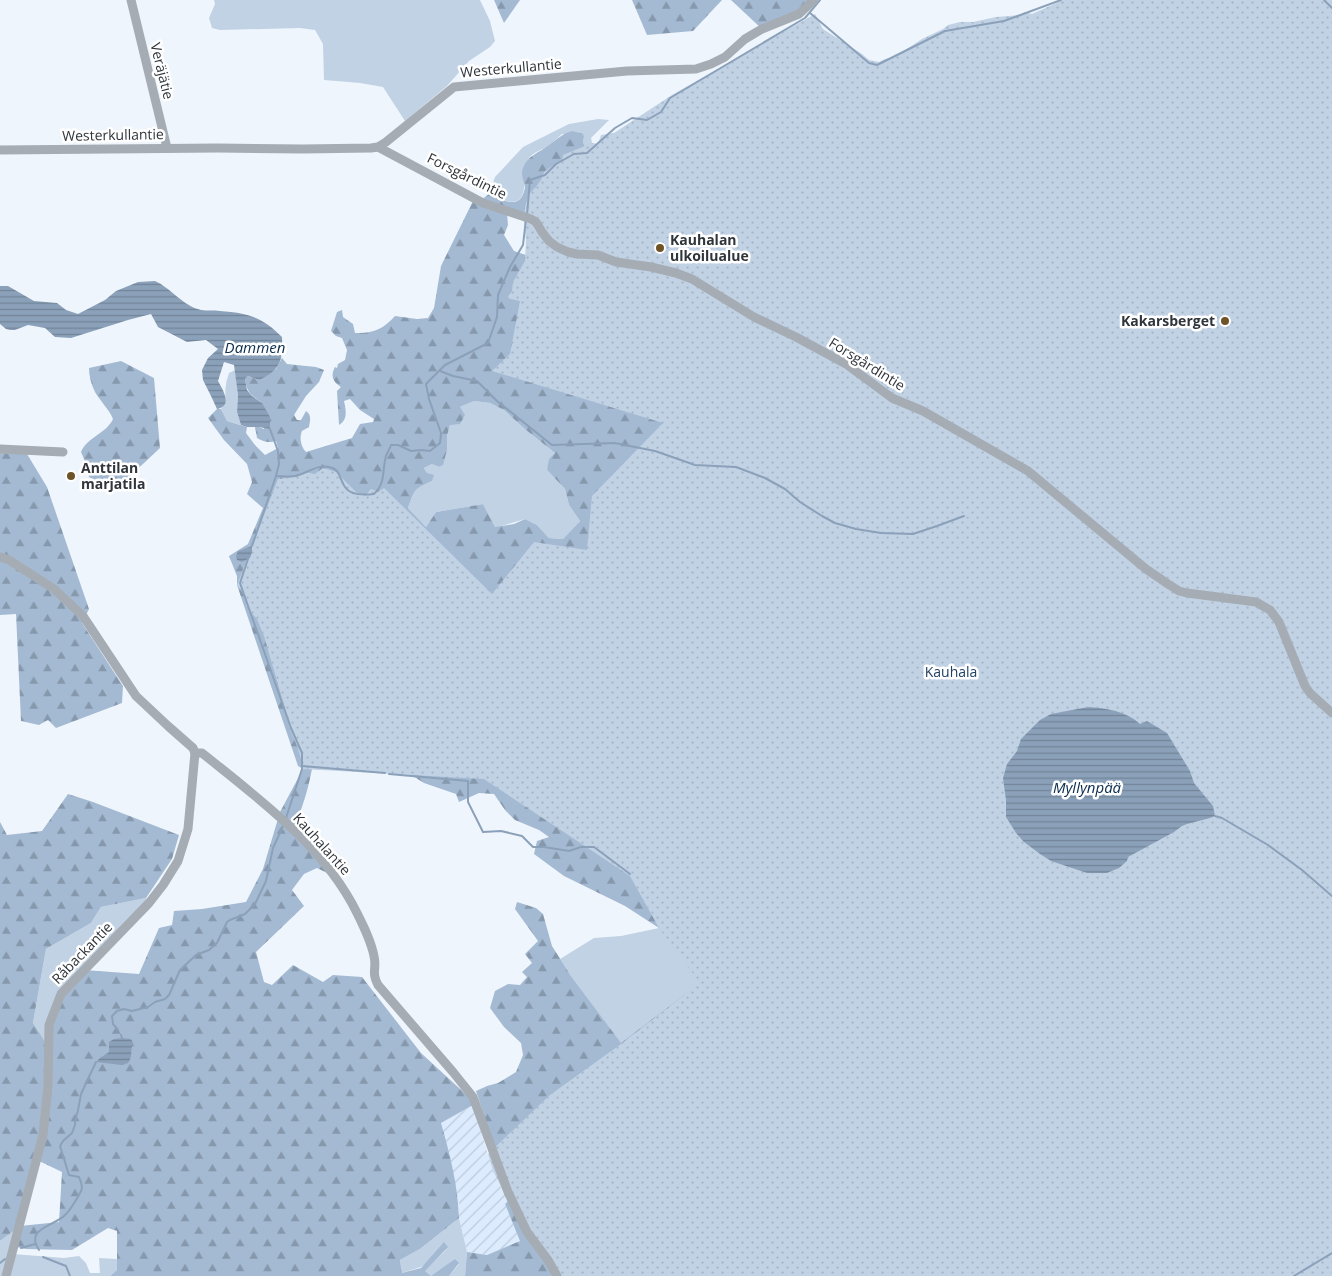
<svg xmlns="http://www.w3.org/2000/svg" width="1332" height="1276" viewBox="0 0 1332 1276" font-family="'Open Sans',sans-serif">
<defs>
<pattern id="industrial-furrows" width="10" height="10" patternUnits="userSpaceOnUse" patternTransform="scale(1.25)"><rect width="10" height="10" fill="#dcecfe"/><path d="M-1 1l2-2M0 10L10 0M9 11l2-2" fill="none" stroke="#bdcbdb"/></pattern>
<pattern id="forest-firs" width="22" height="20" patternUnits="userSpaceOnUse" patternTransform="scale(1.25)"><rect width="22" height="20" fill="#a4bad3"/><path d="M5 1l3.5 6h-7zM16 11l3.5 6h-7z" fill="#8698ac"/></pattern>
<pattern id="park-dots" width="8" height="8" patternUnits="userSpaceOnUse" patternTransform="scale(1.25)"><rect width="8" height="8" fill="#c1d2e5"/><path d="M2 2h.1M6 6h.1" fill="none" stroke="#a6b5c5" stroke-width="1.8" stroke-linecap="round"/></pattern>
<pattern id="water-rules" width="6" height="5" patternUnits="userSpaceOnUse" patternTransform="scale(1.25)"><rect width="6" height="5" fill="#8ba1b9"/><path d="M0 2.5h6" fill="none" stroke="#728498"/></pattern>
</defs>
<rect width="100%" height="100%" fill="#eff5fc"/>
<polygon fill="url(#industrial-furrows)" points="473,1105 493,1171 508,1201 505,1204 520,1241 487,1255 467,1252 459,1218 459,1205 441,1123"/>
<g fill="#c1d2e5">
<polygon points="214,0 480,0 490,21 495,41 490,47 469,61 447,86 405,121 383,87 360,83 324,80 323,44 315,30 300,28 220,30 212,28 209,18 215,4"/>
<path d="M598 119 609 120 591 138 593 147 586 149 583 142 584 137 562 134C557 138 552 143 547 147 540 151 532 152 528 160 521 171 532 208 507 201 501 200 495 196 489 194L495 177 523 147 569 124Z"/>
<path d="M235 370 238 395 237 412 241 425 227 421 221 409C228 401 224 394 226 385 226 381 228 377 229 373Z"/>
<path d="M474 401 490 403 504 410 526 430 555 453 547 470 565 489 569 505 580 521 563 539 549 538 537 525 525 519 495 528 483 504 436 512 426 527 408 508C415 489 413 490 432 481L424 468 432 464 439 467 447 450V436L450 425 460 407Z"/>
<polygon points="146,898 149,903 61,994 49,1049 33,1023 46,949 91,923 101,907"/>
<polygon points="659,928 700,983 621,1044 571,976 560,959 594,938 621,936"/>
<polygon points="459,1218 467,1252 465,1276 449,1276 459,1264 431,1276 424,1271 448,1248 421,1267 402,1273 400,1260 420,1249"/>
<polygon points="16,1229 3,1276 0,1276 0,1241"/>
<polygon points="13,1254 64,1258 79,1256 86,1263 90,1273 100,1273 99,1258 117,1259 117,1270 110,1276 8,1276"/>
</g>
<g fill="url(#forest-firs)" fill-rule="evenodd">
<polygon points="494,0 520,0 504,23"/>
<polygon points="632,0 722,0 693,31 647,35"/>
<polygon points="731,0 814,0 799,14 762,29"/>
<path d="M572 131 583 134 584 137 583 142 586 149 547 232 481 200 489 194C498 197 513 208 521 198 523 195 525 190 525 187 524 180 520 175 523 168 528 155 539 153 549 145 557 139 562 134 572 131Z"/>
<path d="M473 201 507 213 508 225 504 235 514 251 526 255 649 399 1332 1276H801L495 1148 476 1091 487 1086 498 1083 516 1072 523 1055 521 1043 504 1027 490 1008 495 991 508 984 520 985 527 977 522 972 532 963 525 954 538 941 515 909 517 902 536 908 543 914 552 946 571 976 621 1043 700 983 659 928 625 906 564 876 534 854 537 841 549 837 539 830 515 820 505 810 494 794 479 793 459 802 456 794 424 783 408 773 312 769C308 790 302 810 293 829L327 873 317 868 304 874 292 890 304 906 256 952 264 982 272 985 293 965 323 982 333 975 362 977 421 1053 471 1099 473 1105 441 1123C450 1154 458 1186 459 1218L420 1249 400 1260 402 1273 421 1268 444 1242 448 1247 425 1271 431 1276 455 1259 459 1263 449 1276H110L117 1270V1231L108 1228 72 1250 26 1249 17 1247 19 1227 0 1241V822L7 835 42 831 68 794 93 802 179 835 172 859 146 898 101 907 91 923 46 949 33 1023 49 1048 53 1010 84 970 139 974 159 928 172 925 174 911 202 909 246 902 263 869 280 812 303 769 298 766 237 585V576L229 556 248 544 263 508 247 494 252 482 247 464 224 440 208 418 217 409H221L227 421 247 427 246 433 255 445 265 455 278 448 276 441C268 443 264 442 257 438L255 427H259L264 429 262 403C251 395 247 393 245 379L248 376 259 380 276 369 282 358 287 364 316 367 324 370 319 382 306 396 294 415 297 420H301L306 411C312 415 310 421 309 427L302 431C299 438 301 447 306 452L352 438 360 424 373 422 374 419 360 410 350 399 344 401C346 410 348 420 339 425L337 391 341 387C333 382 330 376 335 367L337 368 338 364 345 360 347 350 342 338 336 336 331 331 337 312 342 310 343 317 353 324 355 333C373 334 383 329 395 316L417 319 428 318 434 308 441 266ZM474 401 490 403 504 410 526 430 555 453 549 459 547 470 565 489 569 505 580 521 563 539 549 538 537 525 525 519 514 524 495 527 483 504 436 512 426 527 408 508C415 489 413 490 432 481L434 475 427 473 424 468 432 464 439 467 443 465 447 450V436L450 425 460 424 465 415 460 407ZM37 1160 62 1172 59 1222 20 1226Z"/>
<path d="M121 361 154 378 160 448 127 479 101 484 89 477 84 459 81 452C87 437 106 434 113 419 109 409 100 401 95 392 91 384 89 376 89 368Z"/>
<polygon points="0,453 27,454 47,487 89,609 82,623 123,686 122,703 56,728 48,720 39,725 21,721 16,614 0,615"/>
<polygon points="508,1201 548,1264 552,1276 465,1276 467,1252 487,1255 520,1241 505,1204"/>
</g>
<path fill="url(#park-dots)" d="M1063 0H1332V1276H552L548 1264 526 1236 493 1171 488 1154 550 1095 621 1044 700 983 659 928 630 876 484 779 303 769C302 762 300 755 298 749 295 739 289 731 289 722L264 636 257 619 247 608 245 595 237 585 278 479 296 477 305 472 315 474 323 468 336 472 356 492 365 496 371 489 378 492 384 488 492 594 534 542 587 550 592 496 663 423 492 371 510 354 520 301 507 298 512 291 513 282 525 261 526 241 524 220 525 207 529 194 535 188 541 180 544 172 552 166 562 161 563 155 592 143 598 144 601 135 614 133 672 95 815 14 823 29 862 54 869 60 879 62 885 59 893 58 922 39 943 29 948 25 960 22H973L996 17 1020 15 1025 12 1032 14Z"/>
<g fill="url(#water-rules)">
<path d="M155 281C171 288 183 306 201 310 207 311 214 310 220 311 248 313 262 317 282 337 283 360 281 370 259 380L248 376 245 379 247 390 252 396 262 403 270 417V429L259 427H247L241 425 237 412 238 395 234 365 224 362 218 381C223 390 233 406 217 409L211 396 203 380 202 370 208 358 218 349 206 340 187 342 158 327 151 314 128 320 71 338 55 337 45 328 28 325 15 330H10L6 329 0 324V286H8L34 301 57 303 66 310 78 314 105 300 116 291 138 282Z"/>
<polygon points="252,546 252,552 250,558 242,562 237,560 236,556 238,551"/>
<path d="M1088 707C1106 708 1126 711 1140 724L1147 721 1167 733 1190 771 1194 783 1213 806 1215 816 1210 818 1187 824 1182 826 1174 832 1128 857 1127 861 1119 868 1107 873H1087L1051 861 1040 854 1024 842 1016 833 1006 817V800L1003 778 1007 764 1017 751 1021 739 1040 720 1051 714Z"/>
<path d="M122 1038 131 1039 133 1043C130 1050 133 1057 128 1063L122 1065 96 1062 100 1058 109 1052V1042L114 1039Z"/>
</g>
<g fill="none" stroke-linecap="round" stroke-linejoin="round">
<g stroke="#8ba1b9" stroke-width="2">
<polyline points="1324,0 1332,8"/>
<polyline points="810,13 869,63 877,65 945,31 1004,21 1061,0"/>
<polyline points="527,215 530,180 545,175 556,164 574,154 587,153 615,128 632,118 647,120 661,112 670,98 805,18 820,0"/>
<polyline points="440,371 453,376 477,381 487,391"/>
<polyline points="489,393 497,401 552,445 615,443 655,451 695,465 736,467 765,478 785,489 800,502 822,516 835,523 856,529 881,533 913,534 937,526 964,516"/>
<path d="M276 476C282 476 289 477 295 476 306 474 317 464 329 467 341 469 339 479 345 487 350 495 365 495 374 494 386 483 382 470 386 456 387 453 390 449 391 445H398L411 451 421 450 430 451 440 443 441 433 429 399 426 384 445 365 488 343 497 317 498 295 510 267 523 245 526 219"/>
<polyline points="252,546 276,476 279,464 278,451 270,429"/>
<polyline points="248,559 240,583 291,728 302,753 302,769 286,818"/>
<polyline points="302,766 385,773"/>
<polyline points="389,774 468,781 468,802 483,832 501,831 522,836 533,847 544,847 569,851 581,847 594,847 630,874"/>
<polyline points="1215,816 1222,818 1268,845 1302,870 1332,896"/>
<polyline points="118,1030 113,1024 112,1016 117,1011 124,1009 132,1011 148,1007 155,1002 165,999 169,995 180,970 196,955 209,950 217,943 227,922 230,920 245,914 255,904 266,881 273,848 283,826"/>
<polyline points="121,1035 122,1038"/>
<polyline points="21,1248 35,1244"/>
<path d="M39 1250C24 1228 55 1226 65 1215 69 1212 81 1193 82 1188 82 1184 81 1181 79 1177L69 1175 60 1146 63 1141 72 1133 75 1125V1121L78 1110 81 1094 96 1062"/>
<polyline points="43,1257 66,1266 70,1276"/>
<polyline points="0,1263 5,1259"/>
<polyline points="1294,1276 1332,1253"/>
</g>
<g stroke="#a6acb3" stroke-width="9">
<polyline points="131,0 167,148"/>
<polyline points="378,147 483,203 531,219 536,222 542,232 549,241 557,247 568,252 577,254 598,255 616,262 651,267 676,273 692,279 754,317 796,337 846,364 892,398 923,411 1028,471 1146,569 1168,584 1179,591 1187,593 1256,602 1270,610 1279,622 1305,686 1310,693 1332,713"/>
<polyline points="0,150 218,148 303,149 371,148 378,147 386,142 454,87 627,71 696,69 711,64 725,57 745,39 762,29 799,14 814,0"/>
<polyline points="0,449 63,452"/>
<path d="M0 557 9 560 54 589 83 616 136 696 168 726 193 748 195 753H202C259 799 324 846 357 913 364 927 371 941 374 956 377 969 371 972 378 985L453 1072 473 1097 508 1192 527 1232 548 1260 557 1276"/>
<polyline points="6,1276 43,1135 48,1086 49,1025 61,994 149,903 163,885 178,861 188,829 195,753"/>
</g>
</g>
<g fill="#6d5325" stroke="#fff" stroke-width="2">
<circle cx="660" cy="248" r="5"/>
<circle cx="1225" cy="321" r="5"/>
<circle cx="71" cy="476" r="5"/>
</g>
<g text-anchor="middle" stroke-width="5" stroke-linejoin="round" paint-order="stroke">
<g font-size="14" fill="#2f353b" stroke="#fff">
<text transform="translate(511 68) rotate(-5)" y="5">Westerkullantie</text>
<text transform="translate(162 71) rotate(76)" y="5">Veräjätie</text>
<text transform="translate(113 135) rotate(-1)" y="5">Westerkullantie</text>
<text transform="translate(467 176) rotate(26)" y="5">Forsgårdintie</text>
<text transform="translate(867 364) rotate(32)" y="5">Forsgårdintie</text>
<text transform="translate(322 844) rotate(48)" y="5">Kauhalantie</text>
<text transform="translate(82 953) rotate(-46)" y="5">Råbackantie</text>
</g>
<g font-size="14" font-weight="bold" fill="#2f353b" stroke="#fff" text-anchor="start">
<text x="670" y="245">Kauhalan<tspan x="670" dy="16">ulkoilualue</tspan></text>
<text x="1215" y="326" text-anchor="end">Kakarsberget</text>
<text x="81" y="473">Anttilan<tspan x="81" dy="16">marjatila</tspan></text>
</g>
<g font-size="14" fill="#1f4164" stroke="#fff">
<text x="951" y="677">Kauhala</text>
</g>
<g font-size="15" font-style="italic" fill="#092b4d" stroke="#fff">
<text x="255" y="353">Dammen</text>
<text x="1087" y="793">Myllynpää</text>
</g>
</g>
</svg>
